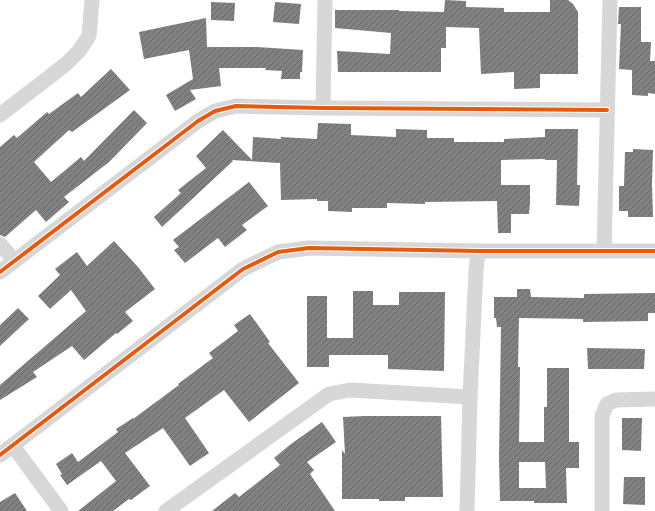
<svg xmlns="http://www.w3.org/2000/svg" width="655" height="511" viewBox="0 0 655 511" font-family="Figtree,sans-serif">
<defs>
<pattern id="building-hatch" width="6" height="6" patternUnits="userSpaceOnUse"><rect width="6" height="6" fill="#818181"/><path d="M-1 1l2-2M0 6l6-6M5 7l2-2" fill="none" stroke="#6a6a6a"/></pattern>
</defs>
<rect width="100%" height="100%" fill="#fff"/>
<g fill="url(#building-hatch)" fill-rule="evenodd">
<polygon points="445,0 466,1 466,7 504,8 504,12 550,12 550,0 568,0 573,4 578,12 578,74 540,74 540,88 514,89 514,72 481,74 479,28 446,27 446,48 441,48 441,72 338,72 337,51 390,54 391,33 335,28 335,10 399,10 399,11 444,12"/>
<polygon points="211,2 235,3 234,21 211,20"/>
<polygon points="275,2 301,4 299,24 273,22"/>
<polygon points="619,7 641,7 641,42 651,42 650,61 655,61 655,94 648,93 648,96 632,95 632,70 619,69 621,24 618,24"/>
<polygon points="206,18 207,47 257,47 303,50 302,72 300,72 300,79 281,79 282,71 265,70 266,68 219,68 221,86 190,90 196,99 175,111 166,95 193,79 189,50 144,59 139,32"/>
<polygon points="111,69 130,90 72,132 69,130 34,162 51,182 81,157 84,161 134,110 147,123 109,162 64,197 69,202 46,222 36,210 5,237 0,235 0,147 14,135 17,138 47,112 49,114 78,93 81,97"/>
<polygon points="318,123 351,124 351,135 396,137 396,129 427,130 427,138 454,138 454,142 504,142 504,139 545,137 545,129 578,129 577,185 580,185 579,206 556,205 557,160 545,160 545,159 501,160 501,185 530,185 530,203 529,214 511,214 511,233 498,233 497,201 425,202 425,204 387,203 387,208 352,208 352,212 328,211 328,201 317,201 317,199 281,200 280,163 232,160 233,161 162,227 154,217 181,193 178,190 206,168 196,156 223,130 252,160 253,137 281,139 281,137 317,139"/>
<polygon points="633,149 653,150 652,184 653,217 628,217 628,211 619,211 619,186 624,186 625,152 633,152"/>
<polygon points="249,182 268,206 242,225 247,230 225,247 218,238 185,263 174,250 179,247 173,240"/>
<polygon points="114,241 138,267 155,289 125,312 133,321 117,334 116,333 84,360 72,346 33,372 37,377 0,400 0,385 86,311 71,290 50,309 38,296 60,275 55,269 77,252 87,266"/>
<path d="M517 289H530L531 297 584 298V294L655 293V313H648V321L583 322V319L519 318 518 367H520L519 442H544V407H547V368H569V442H579V468H566L567 503H534V501H500L499 459 501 327H497L496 318H494V297H517ZM519 462H545L546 488H519Z"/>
<polygon points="353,291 373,291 373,305 399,305 399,292 445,292 444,371 388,369 388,355 329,355 329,367 307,367 307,296 327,296 327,338 353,338"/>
<polygon points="18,308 29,319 0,346 0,325"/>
<polygon points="250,314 270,342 268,343 299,383 249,422 224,390 185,418 209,453 190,466 163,428 125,453 150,486 131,500 129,499 113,511 78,511 116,481 101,461 67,485 60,475 62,474 56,464 72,453 78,462 118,432 116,429 133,418 133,419 179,385 178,384 213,358 209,353 238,331 234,325"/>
<polygon points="587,348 645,349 644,369 588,369"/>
<polygon points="365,416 441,416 443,497 405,497 405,501 379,501 379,499 342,499 342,450 345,454 343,417"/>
<polygon points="622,418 642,418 641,451 622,450"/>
<polygon points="322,422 336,442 307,462 314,470 310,474 335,511 212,511 235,493 239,497 280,465 274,458 291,444"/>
<polygon points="624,477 645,477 645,505 623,504"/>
<polygon points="15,493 27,511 0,511 0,502"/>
</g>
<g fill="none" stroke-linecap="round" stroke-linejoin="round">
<g stroke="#d7d7d7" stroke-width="15">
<polyline points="323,108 325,0"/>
<polyline points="0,115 66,64 79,51 89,36 92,0"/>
<polyline points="0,244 15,261"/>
<polyline points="604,251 610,0"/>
<polyline points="0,272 198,121 215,111 236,106 323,108 607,110"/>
<polyline points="13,446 61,511"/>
<polyline points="0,455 243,269 278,252 309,248 478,251 655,251"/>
<polyline points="166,511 329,394 350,390 470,397"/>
<polyline points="467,511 470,397 476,271 478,251"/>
<polyline points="602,511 602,416 607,404 616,400 655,399"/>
</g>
<defs>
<g id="cycleway">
<polyline points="0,272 198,121 215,111 236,106 323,108 607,110"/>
<polyline points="0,455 243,269 278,252 309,248 478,251 655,251"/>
</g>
</defs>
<use href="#cycleway" stroke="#fff" stroke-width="6"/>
<use href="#cycleway" stroke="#e8590c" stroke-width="4"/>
</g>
</svg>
